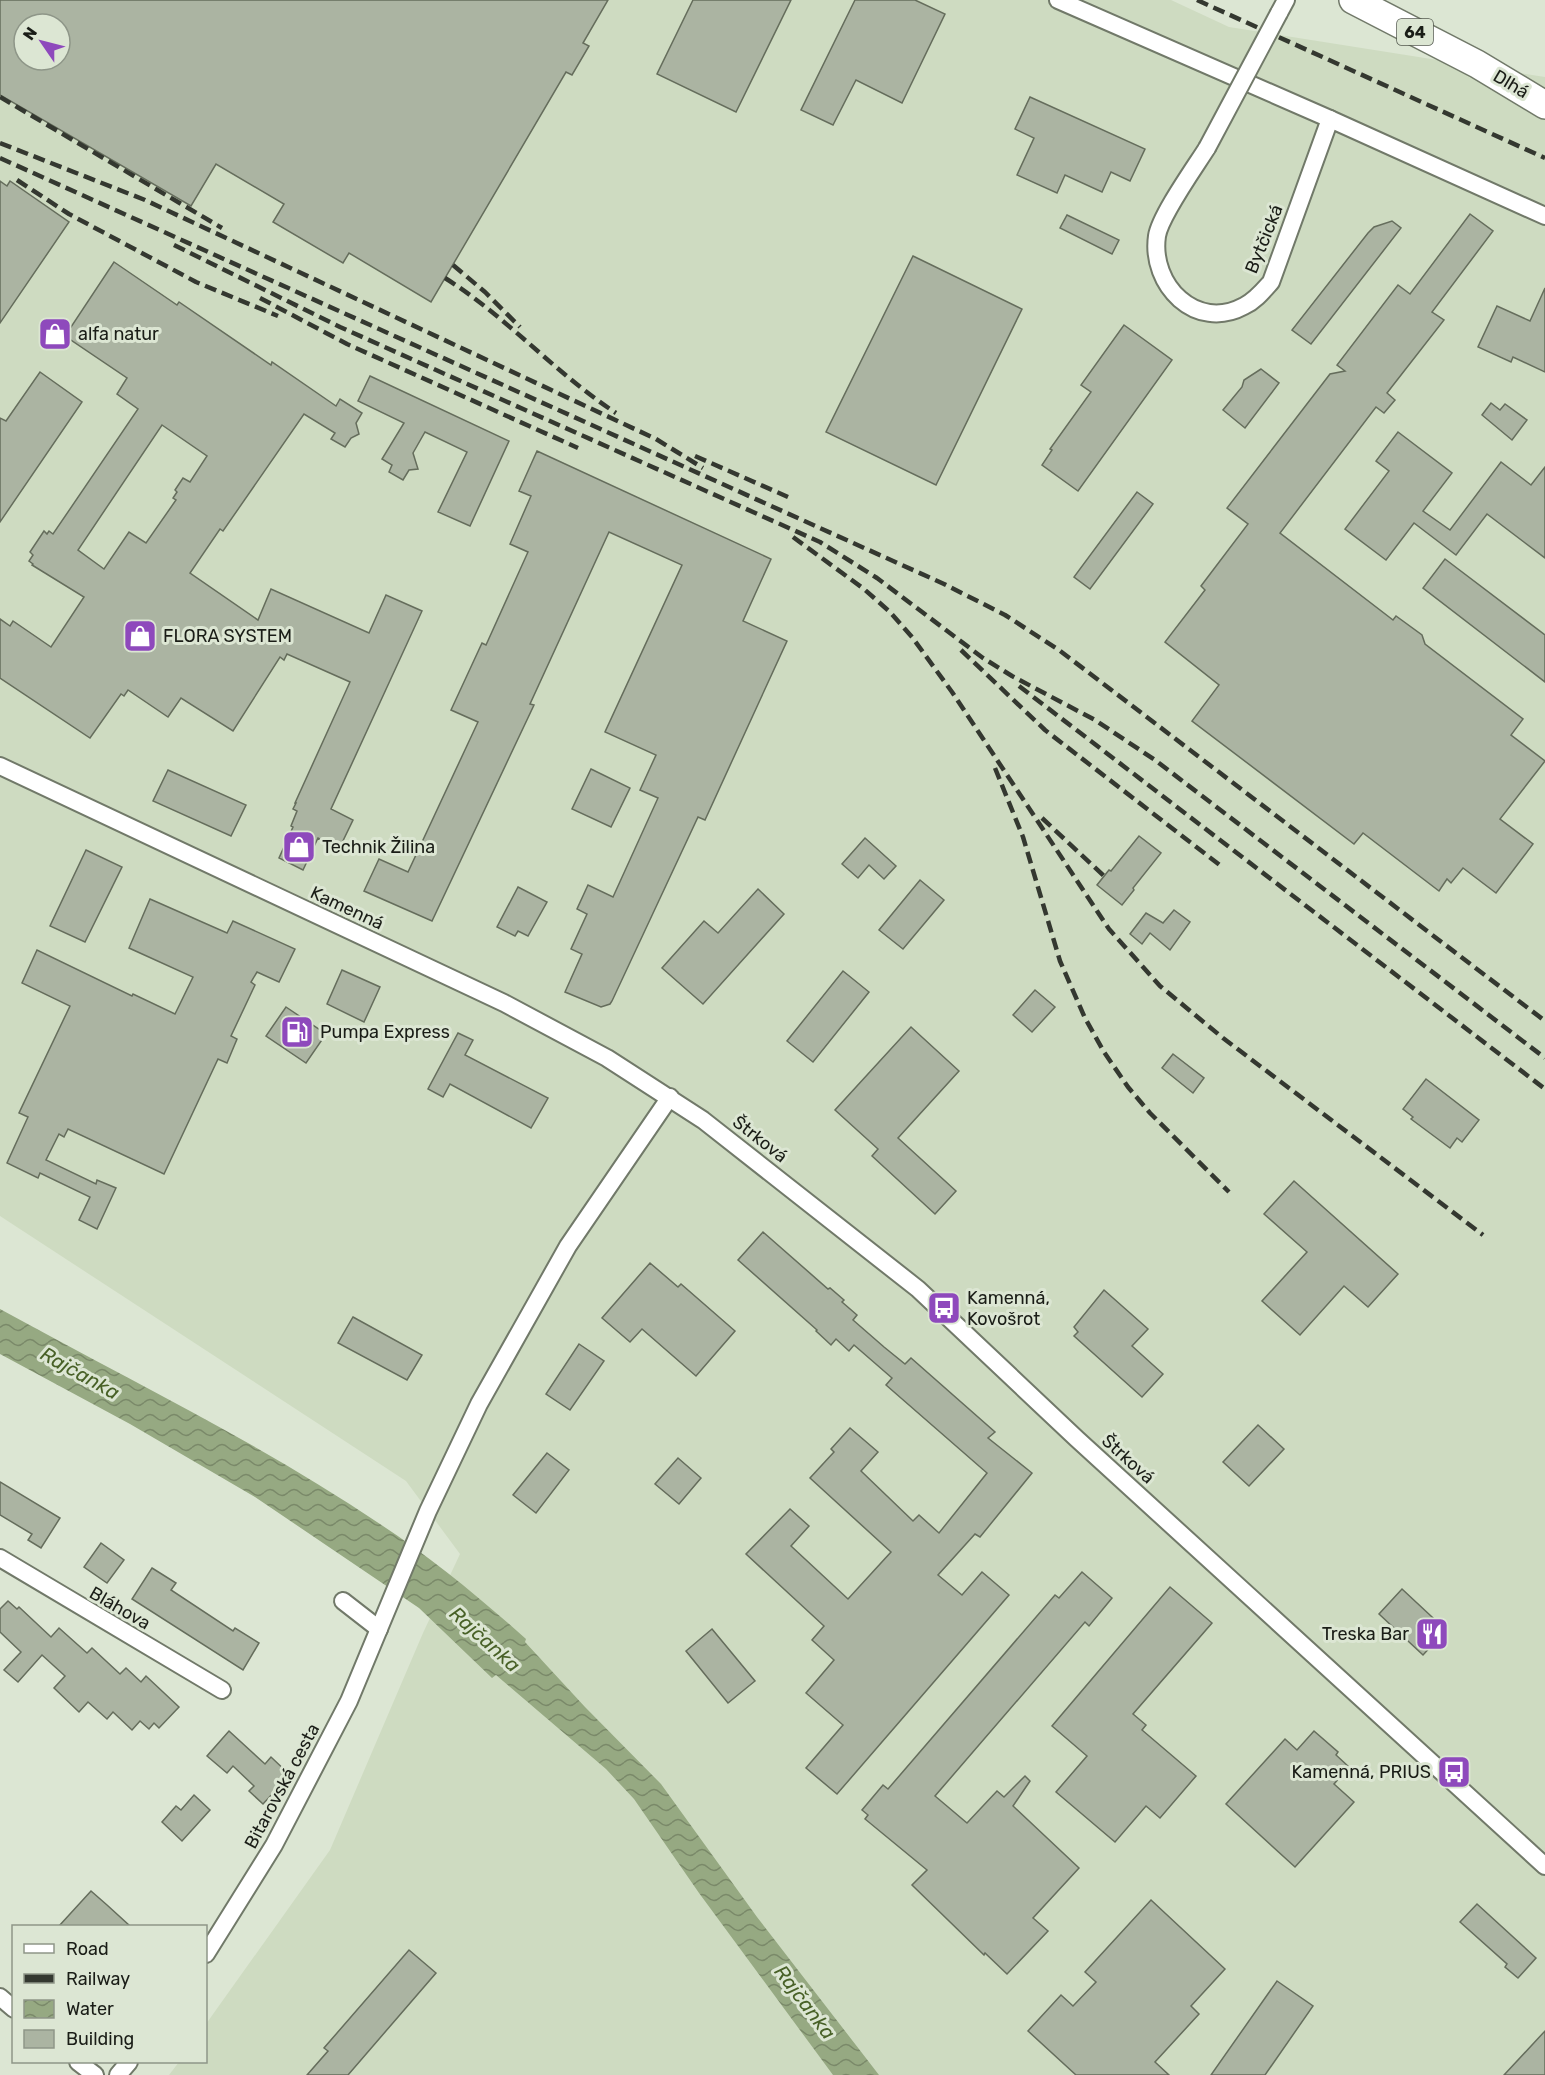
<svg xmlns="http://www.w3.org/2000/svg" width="1545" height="2075" viewBox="0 0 1545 2075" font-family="Rubik,sans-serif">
<defs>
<pattern id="water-waves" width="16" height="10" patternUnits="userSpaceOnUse" patternTransform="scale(1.5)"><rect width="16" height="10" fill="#96a982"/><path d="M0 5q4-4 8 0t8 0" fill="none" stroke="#7a8969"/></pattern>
</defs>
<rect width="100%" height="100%" fill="#dce6d3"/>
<path fill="#cedbc1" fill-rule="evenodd" d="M0 0H1171L1229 27 1545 77V2075H169L179 2062H206V2024L330 1850 423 1633 460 1554 406 1481 0 1216ZM24 24H60V60H24Z"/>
<path fill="url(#water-waves)" d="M0 1309C127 1379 260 1443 380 1524 432 1558 480 1598 526 1639L525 1642 585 1707 661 1784 757 1917 879 2075H833L699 1893 634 1799 606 1769 496 1675 492 1678 419 1608 255 1497 130 1424 0 1354Z"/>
<g fill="#abb4a2" stroke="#656d5c" stroke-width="1.5" fill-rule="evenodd">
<path d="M0 0H608L583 43 589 46 572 75 566 72 431 302 349 253 343 263 273 222 284 204 216 164 191 206 0 95ZM24 24H60V60H24Z"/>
<polygon points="693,0 791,0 736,112 657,74"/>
<polygon points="855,0 915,0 945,14 902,103 856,80 833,125 801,110"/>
<polygon points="1030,97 1145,149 1130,181 1111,172 1102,192 1065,175 1057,193 1017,175 1034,138 1015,129"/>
<polygon points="0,181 7,186 10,181 69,222 0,323"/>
<polygon points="1470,214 1493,231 1432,312 1444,320 1387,393 1395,400 1384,413 1376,407 1280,533 1393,620 1396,616 1422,635 1425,644 1523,719 1511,735 1545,761 1500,819 1533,844 1496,893 1463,868 1451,883 1447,879 1439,891 1363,833 1354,844 1192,721 1219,685 1165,642 1205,590 1201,586 1248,524 1227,508 1330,374 1345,371 1337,365 1398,285 1410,294"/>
<polygon points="1067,215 1119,240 1112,254 1060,228"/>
<polygon points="1392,221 1401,228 1311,344 1292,330 1368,233 1374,227"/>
<polygon points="913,256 1022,309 936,485 826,432"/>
<path d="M114 262 177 305 179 302 271 365 272 362 336 406 340 399 362 413 356 423 359 434 351 438 345 447 331 439 335 433 304 414 223 531 220 529 190 573 258 620 271 589 369 633 386 595 422 611 331 809 353 820 339 849 318 838 303 870 279 858 293 827 291 826 297 811 293 809 296 803H295L350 682 287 654 284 660 280 657 233 731 181 698 168 717 128 690 124 696 121 694 90 738 0 678V619L10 626 13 621 51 647 84 597 32 565 33 564 29 561 33 555 30 552 44 531 47 534 49 531 53 534 138 409 117 394 127 378 65 336ZM162 425 207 456 190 482 183 478 175 490 177 492 173 498 176 500 146 543 129 532 104 569 78 550Z"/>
<polygon points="1545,288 1545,372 1513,357 1511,362 1478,347 1497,306 1530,321"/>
<polygon points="1124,325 1172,360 1078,491 1042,465 1052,450 1050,449 1091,392 1081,385"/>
<polygon points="1261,369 1279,383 1245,428 1223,410 1242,387 1244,380"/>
<polygon points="40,372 82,402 0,522 0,418 6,421"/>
<polygon points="370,376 509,441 470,526 438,512 467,452 425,432 413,453 418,469 409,470 403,480 389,472 392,465 382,459 404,423 358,401"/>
<polygon points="1491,403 1500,410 1505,404 1527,420 1512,440 1482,415"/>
<polygon points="1398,432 1452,473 1423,511 1450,530 1501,462 1531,485 1545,467 1545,558 1487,514 1456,555 1414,523 1386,560 1345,529 1389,471 1376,461"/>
<polygon points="537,451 771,559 743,621 787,641 705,820 698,817 612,1001 610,1004 601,1007 565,992 582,954 571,949 587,914 577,909 588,885 613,897 658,798 640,790 656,755 605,732 682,565 609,532 530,704 534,705 432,921 364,891 379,859 408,872 478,722 451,710 482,643 486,645 528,552 510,544 531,496 519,491"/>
<polygon points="1137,492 1153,504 1090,589 1074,577"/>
<polygon points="1445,559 1545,635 1545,682 1423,588"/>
<polygon points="591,769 630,788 611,827 572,809"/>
<polygon points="168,770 246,805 231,836 153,801"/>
<polygon points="1139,836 1161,853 1133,888 1134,890 1122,905 1097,885 1109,870 1111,871"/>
<polygon points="865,838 896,866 884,879 869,865 858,878 842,864"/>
<polygon points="86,850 122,867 85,942 50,926"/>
<polygon points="920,880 944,900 903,949 879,930"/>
<polygon points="518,887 547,902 528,936 518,931 515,936 497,927"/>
<polygon points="758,889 784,914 703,1004 662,968 704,921 718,933"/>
<polygon points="150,899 227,933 233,921 295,949 279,982 257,972 251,982 255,985 231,1036 237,1039 227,1063 218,1059 164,1174 68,1129 64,1137 59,1134 46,1160 96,1184 97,1180 116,1188 97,1229 79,1220 90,1197 40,1173 38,1178 7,1163 28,1117 19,1113 70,1006 22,983 37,950 132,996 133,994 175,1014 193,977 129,948"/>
<polygon points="1174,910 1190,922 1170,950 1150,933 1142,944 1130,934 1146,913 1163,923"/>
<polygon points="342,970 380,987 364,1022 327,1004"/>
<polygon points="843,971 869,992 813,1062 787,1041"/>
<polygon points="1035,990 1055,1007 1032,1032 1013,1015"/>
<polygon points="286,1007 326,1034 306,1063 266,1036"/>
<polygon points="911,1027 959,1071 898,1138 956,1191 935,1214 872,1156 878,1149 835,1110"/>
<polygon points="458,1033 473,1040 465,1055 548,1098 531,1128 450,1084 443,1097 428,1089"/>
<polygon points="1173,1054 1204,1078 1193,1093 1162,1068"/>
<polygon points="1426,1079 1479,1120 1462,1142 1457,1138 1450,1148 1411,1119 1413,1117 1403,1109"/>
<polygon points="1294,1181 1398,1274 1368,1307 1344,1286 1300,1335 1262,1301 1307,1252 1264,1214"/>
<polygon points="763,1232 828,1289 830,1288 844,1300 842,1302 857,1315 853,1320 884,1347 905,1364 911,1358 995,1432 988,1438 1032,1473 980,1537 975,1534 938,1575 962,1595 982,1572 1009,1595 837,1794 806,1768 843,1725 806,1693 834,1660 812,1640 824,1626 746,1554 790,1509 809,1526 791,1546 848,1599 891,1552 810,1478 834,1452 831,1449 850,1428 878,1452 861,1471 913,1521 919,1515 939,1533 987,1473 886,1385 892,1378 854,1345 849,1351 836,1339 831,1345 816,1331 817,1330 738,1260"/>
<polygon points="650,1263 678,1287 681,1284 735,1331 696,1376 642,1329 630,1342 602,1318"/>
<polygon points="1104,1290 1148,1329 1132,1346 1163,1374 1142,1397 1074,1336 1078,1332 1074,1327"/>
<polygon points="353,1317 422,1355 407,1380 338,1343"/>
<polygon points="579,1344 604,1361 570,1410 546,1394"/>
<polygon points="1258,1425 1284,1449 1249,1486 1223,1462"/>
<polygon points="547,1453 569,1470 536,1513 513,1495"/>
<polygon points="678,1458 701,1478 679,1504 655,1484"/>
<polygon points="0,1482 60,1518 41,1548 28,1540 32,1534 0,1515"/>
<polygon points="101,1543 124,1560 107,1583 84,1567"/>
<polygon points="152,1568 176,1583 171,1590 233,1631 235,1628 259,1643 243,1670 132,1599"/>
<polygon points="1082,1572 1112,1598 1089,1626 1085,1622 935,1796 967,1823 997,1791 1004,1797 1025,1776 1030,1781 1013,1806 1079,1868 1033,1918 1048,1931 1007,1974 985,1953 984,1955 912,1885 927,1870 865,1819 868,1815 862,1810 883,1785 888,1789 1055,1595 1059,1598"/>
<polygon points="1170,1587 1212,1623 1133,1714 1146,1725 1142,1730 1196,1776 1160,1818 1146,1806 1115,1842 1056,1792 1087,1756 1052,1726"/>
<polygon points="1402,1589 1446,1630 1423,1655 1379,1614"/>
<polygon points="8,1601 17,1609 19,1607 51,1637 59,1628 87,1653 92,1648 120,1674 126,1668 141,1682 146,1676 179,1707 159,1728 154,1723 149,1729 140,1721 132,1730 113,1712 107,1719 88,1702 79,1712 54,1688 65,1676 42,1655 18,1682 4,1670 21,1652 0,1632 0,1609"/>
<polygon points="712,1629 755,1681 728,1703 686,1651"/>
<polygon points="229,1731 265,1764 271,1757 290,1775 263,1804 249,1791 254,1786 233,1766 227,1773 207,1756"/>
<polygon points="1314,1731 1338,1752 1336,1755 1349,1767 1334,1784 1354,1802 1295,1867 1226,1804 1285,1739 1297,1750"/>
<polygon points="194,1795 210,1810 182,1841 162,1822 176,1806 181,1810"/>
<polygon points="91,1891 107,1905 130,1926 59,1926"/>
<polygon points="1151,1900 1225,1969 1191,2006 1199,2014 1155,2062 1169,2075 1076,2075 1028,2031 1061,1995 1073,2006 1096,1982 1085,1972"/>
<polygon points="1477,1904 1536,1958 1518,1978 1505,1967 1507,1964 1460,1922"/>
<polygon points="409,1950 436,1973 348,2075 307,2075 328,2051 324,2048"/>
<polygon points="1277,1981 1313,2006 1265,2075 1211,2075"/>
<polygon points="1545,2031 1545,2075 1504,2075"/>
</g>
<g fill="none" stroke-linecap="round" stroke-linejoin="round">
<defs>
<g id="minor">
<polyline points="1058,0 1330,119 1545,216"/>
<polyline points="1279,13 1286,0"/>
<path d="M1207 148C1195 167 1160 216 1157 236 1150 285 1196 332 1244 306 1255 301 1263 291 1271 282L1330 119"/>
<polyline points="0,766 504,1003 607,1058 703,1120 918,1289 1077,1439 1545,1866"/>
<polyline points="0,1558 222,1690"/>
<polyline points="343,1601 379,1629"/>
<polyline points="206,1954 274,1845 349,1701 428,1511 479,1404 568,1246 670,1097"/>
<polyline points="0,1997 14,2009"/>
<polyline points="78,2062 95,2075"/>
<polyline points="118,2075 129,2062"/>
</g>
<polyline id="primary" points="1353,0 1477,64 1545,105"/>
</defs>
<use href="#minor" stroke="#717969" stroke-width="20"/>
<use href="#primary" stroke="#717969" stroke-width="30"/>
<use href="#minor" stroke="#fff" stroke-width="16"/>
<use href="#primary" stroke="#fff" stroke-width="27"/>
<g stroke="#343830" stroke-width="4.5" stroke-dasharray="12 6" stroke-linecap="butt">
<polyline points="1197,0 1545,158"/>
<polyline points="0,97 222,228"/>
<polyline points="0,143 145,200 192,222 656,439 703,468"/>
<polyline points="0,158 944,584 1005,615 1059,650 1545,1021"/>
<polyline points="17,180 69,214 196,282 278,316"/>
<polyline points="174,245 340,327 820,542 877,578 983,658 1012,676 1095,720 1155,760 1545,1058"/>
<polyline points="453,265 485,292 520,327"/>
<path d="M445 278C507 317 555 373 616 413"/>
<polyline points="260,298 347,344 578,448"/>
<polyline points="695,456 788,497"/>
<polyline points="793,537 864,589 890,612 912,637 952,692 1109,929 1160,986 1223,1038 1483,1235"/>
<polyline points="961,650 1045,730 1221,866"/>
<polyline points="1019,686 1545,1089"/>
<polyline points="995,768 1023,837 1060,961 1085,1018 1104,1052 1128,1087 1150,1113 1229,1192"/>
<polyline points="1042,818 1104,876"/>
</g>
<defs>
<polyline id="minor-bridge" points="1207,148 1279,13"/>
</defs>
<use href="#minor-bridge" stroke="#717969" stroke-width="20" stroke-linecap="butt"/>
<use href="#minor-bridge" stroke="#fff" stroke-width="16"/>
</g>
<defs>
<symbol id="shop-square" viewBox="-11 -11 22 22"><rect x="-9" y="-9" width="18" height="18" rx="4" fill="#8e49bc" stroke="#dce6d3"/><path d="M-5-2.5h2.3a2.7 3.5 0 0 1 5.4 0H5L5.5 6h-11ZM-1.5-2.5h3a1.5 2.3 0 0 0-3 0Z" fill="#fff"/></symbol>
<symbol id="fuel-square" viewBox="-11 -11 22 22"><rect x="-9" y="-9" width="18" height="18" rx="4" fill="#8e49bc" stroke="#dce6d3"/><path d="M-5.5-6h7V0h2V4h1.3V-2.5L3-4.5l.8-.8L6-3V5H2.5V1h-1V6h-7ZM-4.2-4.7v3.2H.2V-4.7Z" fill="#fff"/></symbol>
<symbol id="bus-square" viewBox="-11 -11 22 22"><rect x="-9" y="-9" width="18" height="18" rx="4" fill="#8e49bc" stroke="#dce6d3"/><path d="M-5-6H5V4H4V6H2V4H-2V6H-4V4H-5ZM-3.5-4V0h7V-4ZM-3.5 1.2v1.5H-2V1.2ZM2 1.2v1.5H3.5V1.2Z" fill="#fff"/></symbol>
<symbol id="restaurant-square" viewBox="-11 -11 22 22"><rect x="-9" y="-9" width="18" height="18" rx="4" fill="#8e49bc" stroke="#dce6d3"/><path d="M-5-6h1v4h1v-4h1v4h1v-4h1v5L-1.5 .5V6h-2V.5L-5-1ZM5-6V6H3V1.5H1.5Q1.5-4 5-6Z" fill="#fff"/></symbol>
</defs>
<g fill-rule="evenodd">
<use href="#shop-square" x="36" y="315" width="38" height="38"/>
<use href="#shop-square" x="121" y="617" width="38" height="38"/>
<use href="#shop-square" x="280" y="828" width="38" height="38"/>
<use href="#fuel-square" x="278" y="1013" width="38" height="38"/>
<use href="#bus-square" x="925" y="1289" width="38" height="38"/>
<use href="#restaurant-square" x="1413" y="1615" width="38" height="38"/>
<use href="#bus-square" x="1435" y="1753" width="38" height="38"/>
</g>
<g text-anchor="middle" stroke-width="6" stroke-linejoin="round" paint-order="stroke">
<rect fill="#dce6d3" stroke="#54594f" stroke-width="1.5" x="1397" y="19" width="36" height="26" rx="4.5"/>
<g font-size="16" font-weight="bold" fill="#1a1d17">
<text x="1415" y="38">64</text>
</g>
<g font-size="18" fill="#1a1d17" stroke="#dce6d3">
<text transform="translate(1511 84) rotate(31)" y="6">Dlhá</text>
<text transform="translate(1264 239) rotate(-68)" y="6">Bytčická</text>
<text transform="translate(347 908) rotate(25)" y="6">Kamenná</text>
<text transform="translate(760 1139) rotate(38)" y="6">Štrková</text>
<text transform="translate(1128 1459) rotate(42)" y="6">Štrková</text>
<text transform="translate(120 1608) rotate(30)" y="6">Bláhova</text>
<text transform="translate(282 1786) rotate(-62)" y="6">Bitarovská cesta</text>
</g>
<g font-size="18" fill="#1a1d17" stroke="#dce6d3" text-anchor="start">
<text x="78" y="340">alfa natur</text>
<text x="163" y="642">FLORA SYSTEM</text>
<text x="322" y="853">Technik Žilina</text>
<text x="320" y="1038">Pumpa Express</text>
<text x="967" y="1304">Kamenná,<tspan x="967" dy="21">Kovošrot</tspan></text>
<text x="1409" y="1640" text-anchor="end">Treska Bar</text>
<text x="1431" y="1778" text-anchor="end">Kamenná, PRIUS</text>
</g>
<g font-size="20" font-style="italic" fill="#486127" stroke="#dce6d3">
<text transform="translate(80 1373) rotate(29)" y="7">Rajčanka</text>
<text transform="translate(485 1639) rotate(42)" y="7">Rajčanka</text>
<text transform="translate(805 2002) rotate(53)" y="7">Rajčanka</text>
</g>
</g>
<rect x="12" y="1925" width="195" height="138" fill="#dce6d3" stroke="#8e9688" stroke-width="1.5"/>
<rect x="24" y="1944" width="30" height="9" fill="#ffffff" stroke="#8e9688" stroke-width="1.5"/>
<text x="66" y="1955" font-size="18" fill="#1a1d17">Road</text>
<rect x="24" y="1974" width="30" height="9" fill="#343830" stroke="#8e9688" stroke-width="1.5"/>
<text x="66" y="1985" font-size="18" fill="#1a1d17">Railway</text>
<rect x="24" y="2000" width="30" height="18" fill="url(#water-waves)" stroke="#8e9688" stroke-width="1.5"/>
<text x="66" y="2015" font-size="18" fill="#1a1d17">Water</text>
<rect x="24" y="2030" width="30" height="18" fill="#abb4a2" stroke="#8e9688" stroke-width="1.5"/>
<text x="66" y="2045" font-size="18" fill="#1a1d17">Building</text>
<g transform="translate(42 42) rotate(305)"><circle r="28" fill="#dce6d3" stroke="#8e9688" stroke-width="1.5"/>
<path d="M0-4.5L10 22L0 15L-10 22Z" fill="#8e49bc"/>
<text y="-9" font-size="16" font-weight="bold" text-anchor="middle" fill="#1a1d17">N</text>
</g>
</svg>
